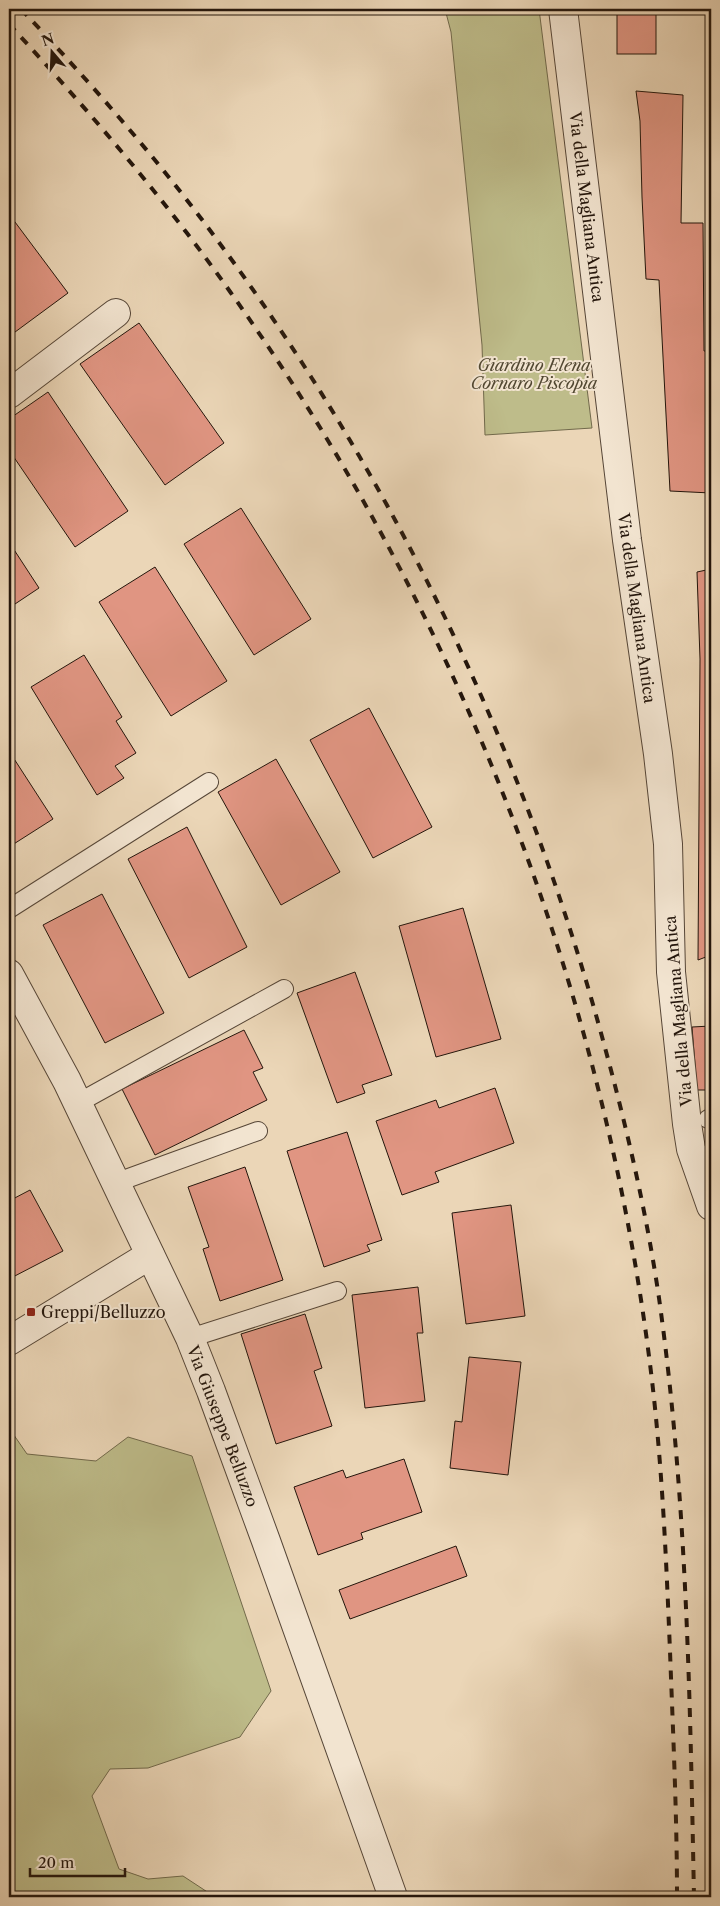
<svg xmlns="http://www.w3.org/2000/svg" width="720" height="1906" viewBox="0 0 720 1906" font-family="'Libre Caslon Text',serif">
<rect width="100%" height="100%" fill="#ebd6b7"/>
<filter id="stains"><feTurbulence type="fractalNoise" baseFrequency=".004" numOctaves="4"/><feColorMatrix values="0 0 0 0 .2 0 0 0 0 .09 0 0 0 0 .02 0 0 0 .5 -.17"/></filter>
<radialGradient id="worn" r=".72"><stop offset=".6" stop-color="#630" stop-opacity="0"/><stop offset="1" stop-color="#630" stop-opacity=".3"/></radialGradient>
<g fill="#bebc8a" stroke="#71694b">
<polygon points="445,9 539,9 592,428 485,435 482,345 451,32"/>
<polygon points="9,1428 27,1454 96,1461 128,1437 192,1456 271,1691 240,1737 148,1768 110,1769 92,1796 119,1869 148,1879 183,1876 215,1897 9,1897"/>
</g>
<g fill="#e09582" stroke="#24160c">
<rect x="617" y="9" width="39" height="45"/>
<polygon points="636,91 683,95 681,223 703,223 704,351 711,351 711,493 670,491 659,280 646,279 642,197 640,121"/>
<polygon points="12,218 68,293 11,335 9,332 9,220"/>
<polygon points="139,323 224,443 165,485 80,364"/>
<polygon points="48,392 128,511 75,547 9,450 9,419"/>
<polygon points="241,508 311,619 254,655 184,544"/>
<polygon points="9,542 39,588 9,608"/>
<polygon points="155,567 227,681 171,716 99,602"/>
<polygon points="711,569 711,955 698,960 700,659 697,572"/>
<polygon points="84,655 122,717 116,721 136,753 115,766 124,778 97,795 31,687"/>
<polygon points="369,708 432,827 373,858 310,740"/>
<polygon points="9,751 53,819 9,847"/>
<polygon points="276,759 340,872 281,905 218,792"/>
<polygon points="187,827 247,947 189,978 128,859"/>
<polygon points="102,894 164,1013 105,1043 43,925"/>
<polygon points="463,908 501,1039 436,1057 399,926"/>
<polygon points="355,972 392,1075 362,1085 365,1093 337,1103 297,993"/>
<polygon points="711,1026 711,1090 697,1090 692,1027"/>
<polygon points="244,1030 263,1068 253,1072 267,1100 155,1155 122,1089"/>
<polygon points="495,1088 514,1143 435,1172 439,1182 402,1195 376,1121 436,1100 439,1108"/>
<polygon points="347,1132 382,1240 367,1245 370,1251 324,1267 287,1151"/>
<polygon points="245,1167 283,1280 220,1301 203,1249 209,1247 188,1187"/>
<polygon points="30,1190 63,1251 9,1279 9,1201"/>
<polygon points="511,1205 525,1316 466,1324 452,1213"/>
<polygon points="418,1287 423,1333 417,1333 425,1401 365,1408 352,1295"/>
<polygon points="305,1314 322,1368 314,1371 332,1426 276,1444 241,1334"/>
<polygon points="469,1357 521,1362 508,1475 450,1468 455,1421 462,1422"/>
<polygon points="404,1459 422,1512 361,1533 363,1539 318,1555 294,1487 343,1470 346,1478"/>
<polygon points="456,1546 467,1576 350,1619 339,1590"/>
</g>
<g fill="none" stroke-linecap="round" stroke-linejoin="round">
<defs>
<g id="lane">
<polyline points="9,909 209,782"/>
<polyline points="78,1103 284,989"/>
<polyline points="708,1119 711,1119"/>
<polyline points="115,1183 258,1131"/>
<polyline points="190,1338 337,1291"/>
</g>
<g id="street">
<polyline points="563,9 627,540 658,754 668,844 671,972 687,1124 691,1149 711,1206"/>
<polyline points="9,394 116,313"/>
<polyline points="9,974 67,1081 190,1338 211,1391 266,1541 393,1897"/>
<polyline points="9,1341 150,1255"/>
</g>
</defs>
<use href="#lane" stroke="#564637" stroke-width="20"/>
<use href="#street" stroke="#564637" stroke-width="30"/>
<use href="#lane" stroke="#f2e4d0" stroke-width="18"/>
<use href="#street" stroke="#f2e4d0" stroke-width="28"/>
<g stroke="#24160c" stroke-width="4" stroke-dasharray="9 9" stroke-linecap="butt">
<path d="M21 9C85 77 147 147 203 221 382 458 515 729 596 1015 622 1108 645 1202 659 1298 687 1497 690 1697 694 1897"/>
<path d="M9 24C88 110 164 198 231 293 455 607 602 981 650 1364 662 1459 666 1555 670 1651 673 1733 677 1815 677 1897"/>
</g>
</g>
<rect fill="#8f2418" stroke="#f2e4d0" stroke-width="2" x="26" y="1307" width="10" height="10" rx="2.5"/>
<g text-anchor="middle" stroke-width="4" stroke-linejoin="round" paint-order="stroke">
<g font-size="16" fill="#24160c" stroke="#f2e4d0">
<text transform="translate(587 207) rotate(83)" y="6">Via della Magliana Antica</text>
<text transform="translate(637 608) rotate(82)" y="6">Via della Magliana Antica</text>
<text transform="translate(678 1011) rotate(-95)" y="6">Via della Magliana Antica</text>
<text transform="translate(223 1426) rotate(69)" y="6">Via Giuseppe Belluzzo</text>
</g>
<g font-size="16" font-style="italic" fill="#524832" stroke="#f2e4d0">
<text x="534" y="371">Giardino Elena<tspan x="534" dy="18">Cornaro Piscopia</tspan></text>
</g>
<g font-size="16" fill="#24160c" stroke="#f2e4d0" text-anchor="start">
<text x="41" y="1318">Greppi/Belluzzo</text>
</g>
</g>
<rect width="720" height="1906" fill="none" stroke="#ebd6b7" stroke-width="30"/>
<rect x="10" y="10" width="700" height="1886" fill="none" stroke="#24160c" stroke-width="2.5"/>
<rect x="15" y="15" width="690" height="1876" fill="none" stroke="#24160c"/>
<g transform="translate(52 52) rotate(341)" stroke="#f2e4d0" stroke-width="4" paint-order="stroke">
<path d="M0-4L9 19L0 12L-9 19Z" fill="#24160c"/>
<text y="-8" font-size="14" font-weight="bold" text-anchor="middle" fill="#24160c">N</text>
</g>
<path d="M30 1868v8h95v-8" fill="none" stroke="#24160c" stroke-width="2.5"/>
<text x="38" y="1868" font-size="15" fill="#24160c" stroke="#f2e4d0" stroke-width="4" paint-order="stroke">20 m</text>
<rect width="100%" height="100%" filter="url(#stains)"/>
<rect width="100%" height="100%" fill="url(#worn)"/>
</svg>
